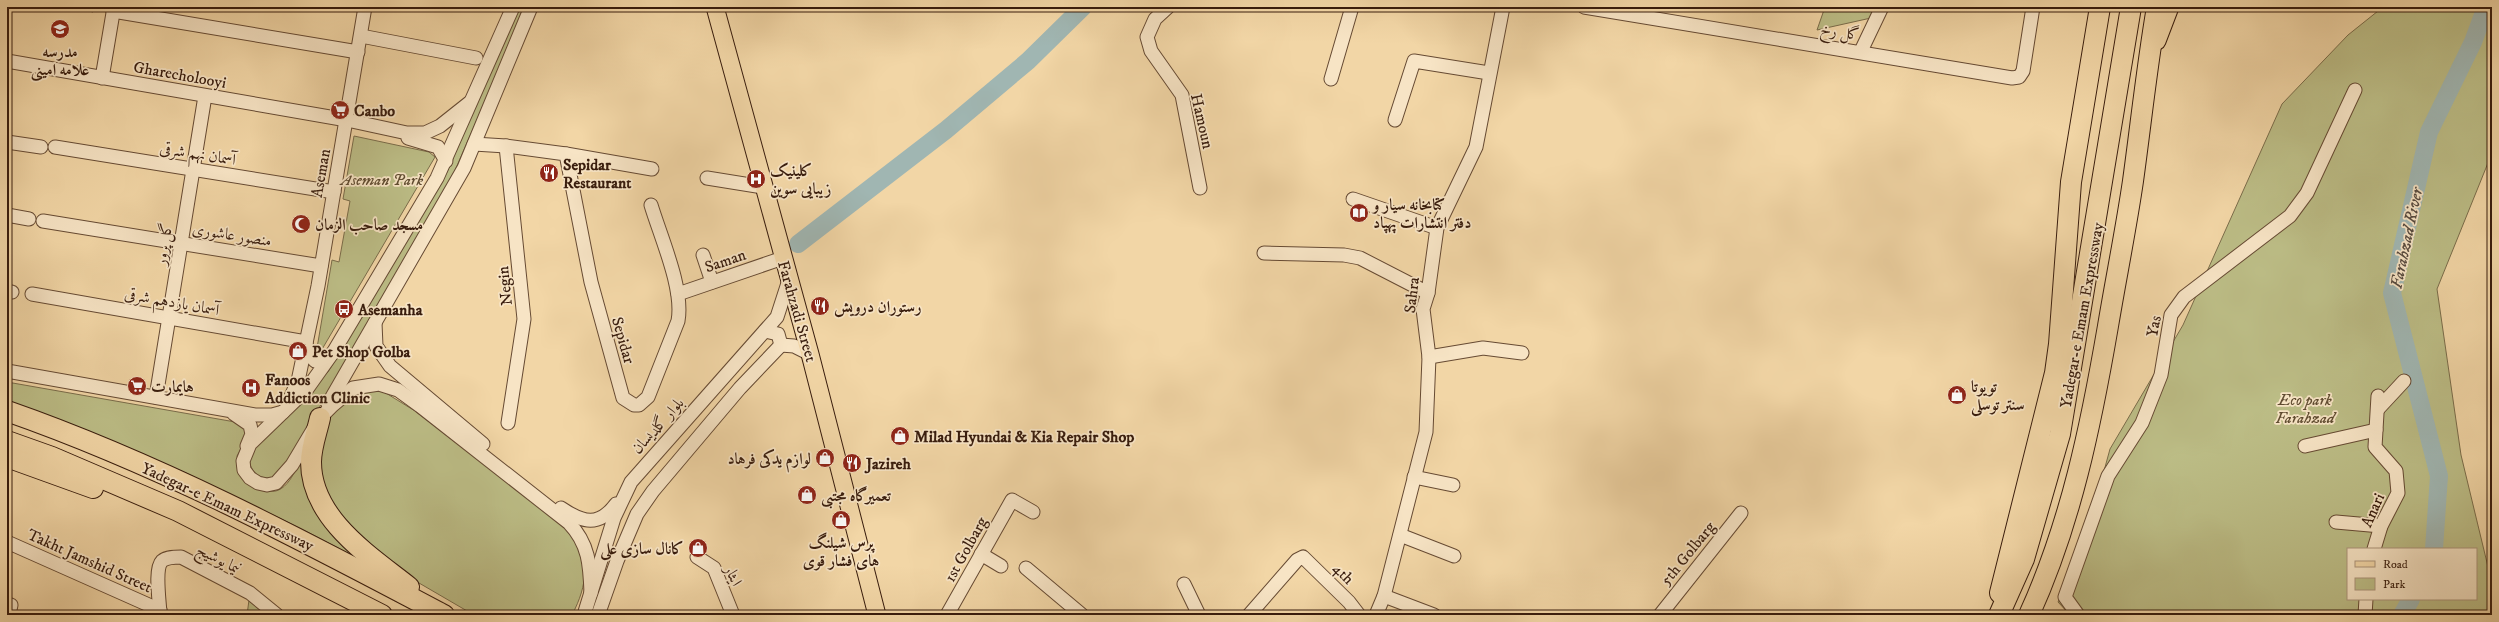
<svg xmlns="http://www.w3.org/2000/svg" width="2499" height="622" viewBox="0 0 2499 622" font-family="'IM FELL DW Pica',Amiri,serif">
<rect width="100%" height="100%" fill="#f2d6a6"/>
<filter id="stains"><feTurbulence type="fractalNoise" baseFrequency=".005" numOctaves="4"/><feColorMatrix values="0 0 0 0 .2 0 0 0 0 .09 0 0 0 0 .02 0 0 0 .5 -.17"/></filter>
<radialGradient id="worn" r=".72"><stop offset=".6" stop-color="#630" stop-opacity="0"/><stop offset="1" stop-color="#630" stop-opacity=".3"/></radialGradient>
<g fill="#bcbd86" stroke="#7a6c4a" fill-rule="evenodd">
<polygon points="72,7 94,7 93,12"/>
<path d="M519 7H526L453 175 285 467C281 470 277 475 273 477 262 482 248 470 250 459 251 454 254 449 256 444L328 372 365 312 447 172Z"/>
<polygon points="1825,7 1876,7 1871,18 1817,30"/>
<path d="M2383 7H2492V153L2437 289 2461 455 2489 571H2492V615H2070L2058 602 2084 544 2110 449 2183 325 2282 104 2348 35ZM2348 549H2476V599H2348Z"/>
<polygon points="354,136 429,152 435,157 321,351 317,348 332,260 339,262 350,201 343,199"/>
<path d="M7 382 241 423 248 435 237 456 240 471C248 477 257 486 266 490 285 498 297 469 301 456L307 461 372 566 302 529 186 473 7 400Z"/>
<path d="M360 390H381L415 411 570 531C590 561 588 584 572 615H474L407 576 365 543 325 497 316 460 329 420 340 403Z"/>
<polygon points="249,600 266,615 247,615"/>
</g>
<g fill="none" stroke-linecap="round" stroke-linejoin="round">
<g stroke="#a0b6b2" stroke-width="18">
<polyline points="798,244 946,130 1028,61 1083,7"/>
<polyline points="2434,549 2439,476 2392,293 2429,132 2473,42 2486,7"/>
<polyline points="2402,615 2411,599"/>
</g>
<defs>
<g id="minor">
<path d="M513 7 437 178 334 351 307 389 250 444 243 461 244 470 250 478 258 483 267 485 276 483 292 465 320 418 333 405 353 388 379 384 398 390 420 406 569 523C589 544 590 565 591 593"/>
<polyline points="1168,7 1155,19 1147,37 1151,51 1182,95 1200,188"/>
<polyline points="1584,7 2012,78 2019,77 2023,71 2033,7"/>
<polyline points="113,11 358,52"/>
<polyline points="361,36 476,58"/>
<polyline points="1861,51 1882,7"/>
<polyline points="7,61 347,120 407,133 425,133 440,126 469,103"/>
<polyline points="102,78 114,7"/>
<polyline points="1331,79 1352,7"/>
<polyline points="1395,120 1414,61 1489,73"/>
<polyline points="408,138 438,147 446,161"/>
<polyline points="7,142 41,147"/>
<path d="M474 144 506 146 566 154 591 282 623 398 634 405H639L648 397 678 321C684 289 661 238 651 205"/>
<polyline points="506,146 524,319 508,423"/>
<polyline points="55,147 334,192"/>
<polyline points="566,154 652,169"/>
<polyline points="707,178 763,187"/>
<polyline points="1353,199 1437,228"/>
<polyline points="7,215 29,219"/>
<polyline points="43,221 321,266"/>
<polyline points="1264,253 1344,255 1360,258 1428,293"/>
<polyline points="703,255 712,282"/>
<polyline points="7,291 12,292"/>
<polyline points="32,294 306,342"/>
<polyline points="678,294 783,258"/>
<polyline points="375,323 376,346 390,366 483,444"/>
<polyline points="765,331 778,334 781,345"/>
<polyline points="306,344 308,354 315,361 326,358 333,353"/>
<polyline points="781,345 794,346 810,354"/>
<polyline points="1429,357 1483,348 1522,353"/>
<polyline points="7,371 255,415 272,415 283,412"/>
<polyline points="156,397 205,96"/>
<polyline points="288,403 298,381 318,286 365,7"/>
<polyline points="328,404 464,168 531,7"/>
<polyline points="2378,409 2404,381"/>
<polyline points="234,414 250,425 252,434 247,446"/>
<polyline points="2305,446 2376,430"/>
<polyline points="1414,477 1453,485"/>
<path d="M561 508C583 523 599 527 616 504"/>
<polyline points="2336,522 2381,526"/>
<polyline points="1400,535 1454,556"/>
<polyline points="7,542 160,610"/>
<polyline points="2374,549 2381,526 2398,493 2396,471 2375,447 2378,396"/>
<polyline points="981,554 1001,566"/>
<polyline points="697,557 714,568 733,615"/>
<polyline points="1026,568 1082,615"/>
<polyline points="1184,584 1199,615"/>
<polyline points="1384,596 1434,615"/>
<polyline points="7,604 11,605 9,614 7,614"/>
<path d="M160 615C160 604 154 569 162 561 167 557 175 557 181 557L250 593 277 615"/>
<polyline points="584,615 614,518 631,482 777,317 789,280"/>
<polyline points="598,615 617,561 637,514 653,491 740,388 781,345"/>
<polyline points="947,615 1012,500 1033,512"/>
<polyline points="1249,615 1297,560 1303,557 1349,602 1359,615"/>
<polyline points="1376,615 1384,596 1426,432 1429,357 1423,309 1428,293 1437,228 1476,147 1503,7"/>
<polyline points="1660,615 1741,513"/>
<polyline points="2078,615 2065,597 2108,476 2142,423 2161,375 2171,315 2184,297 2290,216 2307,193 2355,90"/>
<polyline points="2365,615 2366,599"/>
</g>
<g id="major">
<polyline points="715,7 810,354 877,615"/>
<polyline points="2157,41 2170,7"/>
</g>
<g id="highway">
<path d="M7 411C159 464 302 540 444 615"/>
<path d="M320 418C317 432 311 447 311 462 311 519 370 556 409 587"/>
<polyline points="7,441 52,457 178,511 382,615"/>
<polyline points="7,457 93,488"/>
<polyline points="2000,593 2055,373 2059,344 2071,182 2100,7"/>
<polyline points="1999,615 2024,559 2060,434 2131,7"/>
<path d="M2029 615C2071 523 2091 425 2108 326 2116 278 2126 229 2133 181 2141 123 2147 65 2157 7"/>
</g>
</defs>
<use href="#minor" stroke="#664a33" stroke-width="15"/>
<use href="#major" stroke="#381c0d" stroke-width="19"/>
<use href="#highway" stroke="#381c0d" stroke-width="22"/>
<use href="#minor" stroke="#f7e4c5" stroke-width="13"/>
<use href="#major" stroke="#f2d6a6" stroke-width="17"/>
<use href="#highway" stroke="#f2d6a6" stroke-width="20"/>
</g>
<defs>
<symbol id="school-disc" viewBox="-11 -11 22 22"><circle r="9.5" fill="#8f2418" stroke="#f7e4c5"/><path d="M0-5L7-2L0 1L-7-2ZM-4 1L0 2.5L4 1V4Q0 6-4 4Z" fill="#fff"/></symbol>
<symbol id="supermarket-disc" viewBox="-11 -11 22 22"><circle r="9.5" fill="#8f2418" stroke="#f7e4c5"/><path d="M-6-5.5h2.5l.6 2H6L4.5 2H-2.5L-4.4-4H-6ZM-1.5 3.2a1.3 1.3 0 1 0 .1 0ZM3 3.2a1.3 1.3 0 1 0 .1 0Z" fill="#fff"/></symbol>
<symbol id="restaurant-disc" viewBox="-11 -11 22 22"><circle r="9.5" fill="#8f2418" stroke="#f7e4c5"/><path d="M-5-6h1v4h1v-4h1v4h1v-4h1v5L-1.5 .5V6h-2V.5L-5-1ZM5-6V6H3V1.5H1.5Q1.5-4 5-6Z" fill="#fff"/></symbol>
<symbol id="hospital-disc" viewBox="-11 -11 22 22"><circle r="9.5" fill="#8f2418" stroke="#f7e4c5"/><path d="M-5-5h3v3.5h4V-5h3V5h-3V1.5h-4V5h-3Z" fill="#fff"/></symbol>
<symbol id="library-disc" viewBox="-11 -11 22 22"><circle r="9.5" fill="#8f2418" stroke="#f7e4c5"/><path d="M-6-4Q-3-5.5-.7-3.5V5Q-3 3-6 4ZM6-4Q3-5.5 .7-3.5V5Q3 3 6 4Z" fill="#fff"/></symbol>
<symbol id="mosque-disc" viewBox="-11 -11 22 22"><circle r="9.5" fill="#8f2418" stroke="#f7e4c5"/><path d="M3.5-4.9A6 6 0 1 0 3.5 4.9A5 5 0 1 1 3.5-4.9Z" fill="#fff"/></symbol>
<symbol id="bus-disc" viewBox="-11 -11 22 22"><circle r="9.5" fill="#8f2418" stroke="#f7e4c5"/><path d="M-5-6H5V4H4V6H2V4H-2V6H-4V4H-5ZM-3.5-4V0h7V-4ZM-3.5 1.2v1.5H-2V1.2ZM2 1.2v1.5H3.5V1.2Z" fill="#fff"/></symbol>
<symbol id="shop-disc" viewBox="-11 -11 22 22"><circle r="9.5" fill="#8f2418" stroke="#f7e4c5"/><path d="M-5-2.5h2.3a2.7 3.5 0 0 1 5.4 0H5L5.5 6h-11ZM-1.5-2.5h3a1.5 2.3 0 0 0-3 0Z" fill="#fff"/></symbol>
</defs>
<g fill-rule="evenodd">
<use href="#school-disc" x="49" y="18" width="22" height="22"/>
<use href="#supermarket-disc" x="329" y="99" width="22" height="22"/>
<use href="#restaurant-disc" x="538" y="162" width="22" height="22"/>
<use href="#hospital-disc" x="745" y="168" width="22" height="22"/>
<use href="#library-disc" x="1348" y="202" width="22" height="22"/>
<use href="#mosque-disc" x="290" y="213" width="22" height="22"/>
<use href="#restaurant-disc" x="809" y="295" width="22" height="22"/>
<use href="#bus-disc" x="333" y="298" width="22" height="22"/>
<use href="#shop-disc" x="287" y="340" width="22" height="22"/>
<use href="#supermarket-disc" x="126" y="375" width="22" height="22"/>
<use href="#hospital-disc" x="240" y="377" width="22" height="22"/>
<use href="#shop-disc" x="1946" y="384" width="22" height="22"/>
<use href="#shop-disc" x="889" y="425" width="22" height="22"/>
<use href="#shop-disc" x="814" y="447" width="22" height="22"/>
<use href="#restaurant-disc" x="841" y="452" width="22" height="22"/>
<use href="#shop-disc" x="796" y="484" width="22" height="22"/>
<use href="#shop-disc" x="830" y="509" width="22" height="22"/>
<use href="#shop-disc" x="687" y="537" width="22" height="22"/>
</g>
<g text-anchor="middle" stroke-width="3.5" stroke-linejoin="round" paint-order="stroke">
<g font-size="16" fill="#381c0d" stroke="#f7e4c5">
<text transform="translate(1840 31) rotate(9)" y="6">گل رخ</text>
<text transform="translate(180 74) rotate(10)" y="6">Gharecholooyi</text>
<text transform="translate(1203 121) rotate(77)" y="6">Hamoun</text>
<text transform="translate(198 153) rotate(9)" y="6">آسمان نهم شرقی</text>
<text transform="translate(320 173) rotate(-80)" y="6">Aseman</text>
<text transform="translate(232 234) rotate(9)" y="6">منصور عاشوری</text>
<text transform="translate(163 244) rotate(-81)" y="6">گل پرور</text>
<text transform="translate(725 260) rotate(-19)" y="6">Saman</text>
<text transform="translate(504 286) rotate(-96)" y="6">Negin</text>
<text transform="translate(1411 295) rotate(-83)" y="6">Sahra</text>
<text transform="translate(172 301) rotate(10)" y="6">آسمان یازدهم شرقی</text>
<text transform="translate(798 311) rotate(74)" y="6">Farahzadi Street</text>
<text transform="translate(2081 315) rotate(-80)" y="6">Yadegar-e Emam Expressway</text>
<text transform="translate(2153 326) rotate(-78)" y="6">Yas</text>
<text transform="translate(624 340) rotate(74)" y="6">Sepidar</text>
<text transform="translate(657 425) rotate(-48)" y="6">بلوار گلدیسان</text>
<text transform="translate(228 506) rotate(25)" y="6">Yadegar-e Emam Expressway</text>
<text transform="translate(2372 510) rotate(-66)" y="6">Anari</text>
<text transform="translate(965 549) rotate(-61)" y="6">1st Golbarg</text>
<text transform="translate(1687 553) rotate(-51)" y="6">5th Golbarg</text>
<text transform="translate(219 558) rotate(27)" y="6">نیما یوشیج</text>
<text transform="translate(90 560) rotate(24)" y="6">Takht Jamshid Street</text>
<text transform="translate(1344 573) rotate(45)" y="6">4th</text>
<text transform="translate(734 575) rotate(63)" y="6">ایثار</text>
</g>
<g font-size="16" font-weight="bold" fill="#381c0d" stroke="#f7e4c5" text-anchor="start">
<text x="60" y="57" text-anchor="middle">مدرسه<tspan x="60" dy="18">علامه امینی</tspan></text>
<text x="354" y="116">Canbo</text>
<text x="563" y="170">Sepidar<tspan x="563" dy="18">Restaurant</tspan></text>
<text x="770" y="176">کلینیک<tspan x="770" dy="18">زیبایی سوین</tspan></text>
<text x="1373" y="210">کتابخانه سیار و<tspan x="1373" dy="18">دفتر انتشارات پهپاد</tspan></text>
<text x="315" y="230">مسجد صاحب الزمان</text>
<text x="834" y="312">رستوران درویش</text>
<text x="358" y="315">Asemanha</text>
<text x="312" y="357">Pet Shop Golba</text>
<text x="265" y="385">Fanoos<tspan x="265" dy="18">Addiction Clinic</tspan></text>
<text x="151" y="392">هایمارت</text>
<text x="1971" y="392">تویوتا<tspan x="1971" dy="18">سنتر توسلی</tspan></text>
<text x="914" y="442">Milad Hyundai &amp; Kia Repair Shop</text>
<text x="811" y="464" text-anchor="end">لوازم یدکی فرهاد</text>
<text x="866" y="469">Jazireh</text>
<text x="821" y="501">تعمیرگاه مجتبی</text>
<text x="841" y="548" text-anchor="middle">پرس شیلنگ<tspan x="841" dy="18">های فشار قوی</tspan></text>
<text x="684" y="554" text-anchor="end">کانال سازی علی</text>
</g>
<g font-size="16" font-style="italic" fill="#604c31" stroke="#f7e4c5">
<text x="382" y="185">Aseman Park</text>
<text x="2305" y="405">Eco park<tspan x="2305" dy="18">Farahzad</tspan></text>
</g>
<g font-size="17" font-style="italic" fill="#574a3f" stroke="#f7e4c5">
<text transform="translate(2406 238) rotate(-78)" y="6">Farahzad River</text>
</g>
</g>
<rect width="2499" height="622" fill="none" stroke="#f2d6a6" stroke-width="24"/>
<rect x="8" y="8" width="2483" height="606" fill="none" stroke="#381c0d" stroke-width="2"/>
<rect x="12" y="12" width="2475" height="598" fill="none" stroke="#381c0d"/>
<rect x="2347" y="548" width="130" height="52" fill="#f7e4c5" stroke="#ab947b"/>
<rect x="2355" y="561" width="20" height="6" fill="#f2d6a6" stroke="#ab947b"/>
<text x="2383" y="568" font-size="12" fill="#381c0d">Road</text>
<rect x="2355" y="578" width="20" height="12" fill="#bcbd86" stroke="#ab947b"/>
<text x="2383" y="588" font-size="12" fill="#381c0d">Park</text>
<rect width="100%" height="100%" filter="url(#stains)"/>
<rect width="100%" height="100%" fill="url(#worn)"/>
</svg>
